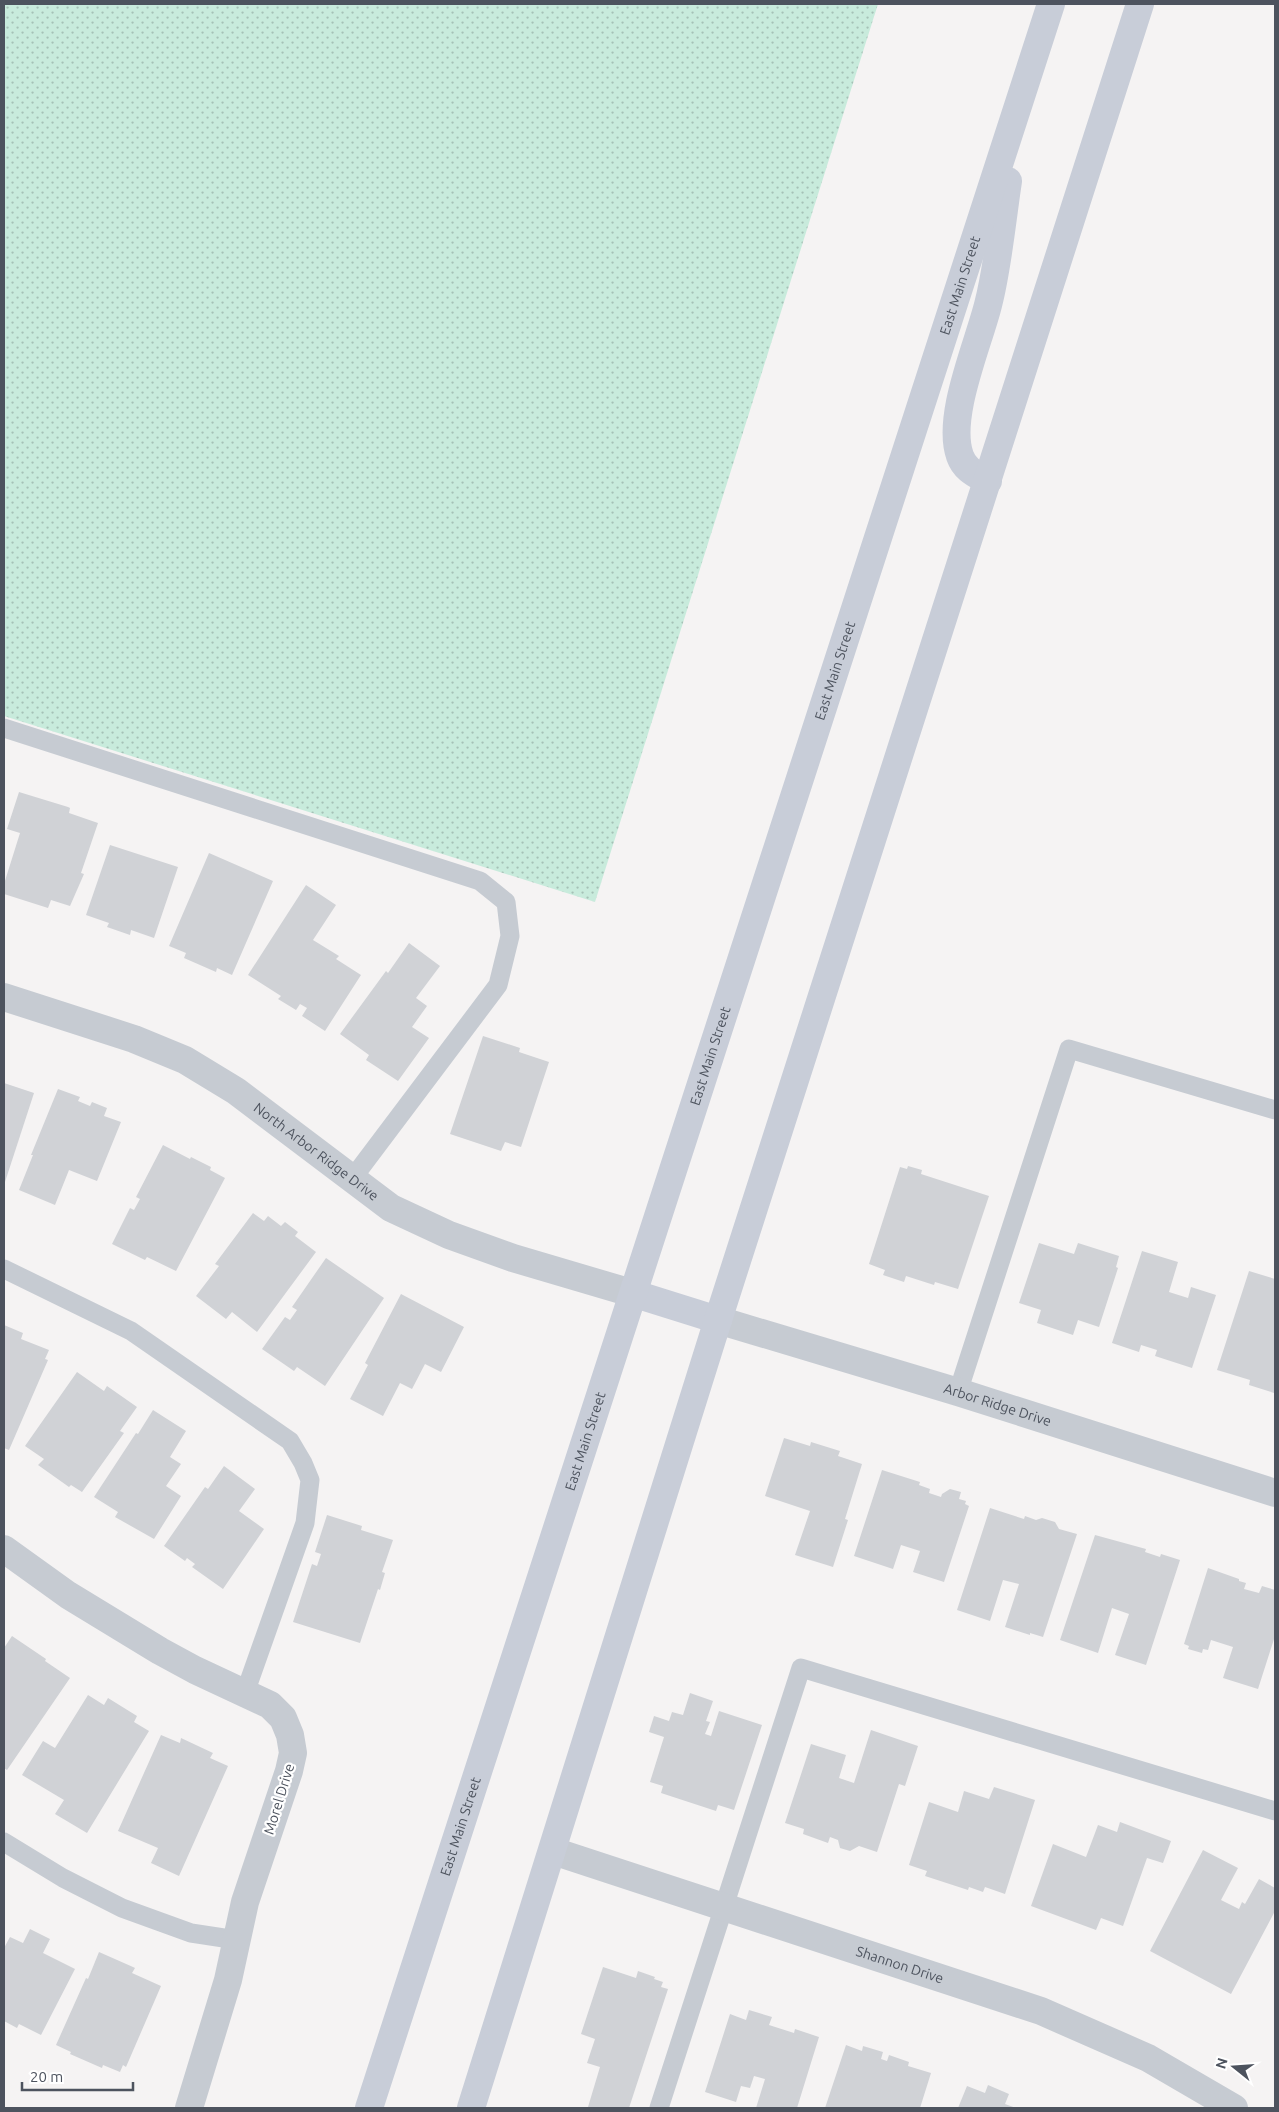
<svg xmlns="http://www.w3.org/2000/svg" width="1279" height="2112" viewBox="0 0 1279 2112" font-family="Ubuntu,sans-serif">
<defs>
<pattern id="grass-dots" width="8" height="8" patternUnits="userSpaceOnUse" patternTransform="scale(1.25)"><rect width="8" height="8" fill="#c8ebdc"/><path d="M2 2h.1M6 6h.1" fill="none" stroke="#a5c1b6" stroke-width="1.8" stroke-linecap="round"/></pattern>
</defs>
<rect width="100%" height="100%" fill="#f5f3f3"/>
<polygon fill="url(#grass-dots)" points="4,4 878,4 595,902 4,716"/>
<g fill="#d0d2d6">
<polygon points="19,792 68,807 70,808 69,813 98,823 81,873 84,874 70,906 51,900 48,908 4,894 4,884 20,833 7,829"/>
<polygon points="110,845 178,867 154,938 131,930 130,935 107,927 109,923 86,915"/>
<polygon points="209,853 273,881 232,975 217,968 216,972 184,958 186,953 169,946"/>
<polygon points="306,885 336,905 313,940 339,956 336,959 361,975 325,1031 302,1016 307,1008 300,1004 296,1010 278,999 281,996 248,975"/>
<polygon points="409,943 440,966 416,998 427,1006 412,1027 429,1038 398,1081 366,1060 369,1055 340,1034 386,971 388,973"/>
<polygon points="483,1036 520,1048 519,1052 549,1062 521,1147 505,1142 501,1151 450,1134"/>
<polygon points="4,1083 34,1093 5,1182 4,1182"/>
<polygon points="58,1089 80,1097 78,1101 90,1106 92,1102 107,1108 104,1116 121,1122 97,1181 69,1170 55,1205 19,1190 33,1155 31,1155"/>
<polygon points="163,1145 190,1159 191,1157 211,1167 210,1170 225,1178 176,1271 147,1257 145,1260 112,1244 130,1208 134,1210 140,1199 136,1197"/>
<polygon points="908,1166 922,1170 921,1174 989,1196 958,1289 935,1282 934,1285 906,1276 904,1282 883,1275 885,1270 869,1264 900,1167 907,1169"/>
<polygon points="253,1213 264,1221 268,1216 281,1226 285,1222 298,1232 295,1236 316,1252 257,1332 232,1312 226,1319 196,1296 219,1266 215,1264"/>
<polygon points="1039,1243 1074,1254 1078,1243 1119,1256 1116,1267 1118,1268 1099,1327 1078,1320 1073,1335 1037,1323 1041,1310 1019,1303"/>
<polygon points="1142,1251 1178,1262 1169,1292 1188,1298 1191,1287 1216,1295 1192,1368 1155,1356 1157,1350 1141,1345 1139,1352 1112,1343"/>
<polygon points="326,1258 384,1298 325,1386 297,1367 294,1371 262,1349 285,1317 290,1320 297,1310 292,1307"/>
<polygon points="1249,1271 1275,1279 1274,1393 1249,1385 1250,1380 1217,1370"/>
<polygon points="401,1294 464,1327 441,1372 425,1364 412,1389 400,1383 383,1416 350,1399 368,1365 365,1363"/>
<polygon points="4,1325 23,1333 21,1339 49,1350 45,1359 48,1360 9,1450 4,1448"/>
<polygon points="77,1372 104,1391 107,1386 137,1407 120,1431 124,1433 82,1492 71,1485 69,1487 38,1465 44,1459 25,1446"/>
<polygon points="153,1410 186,1431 170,1457 181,1464 166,1486 181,1496 154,1539 115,1517 118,1512 94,1497 136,1433 138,1434"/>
<polygon points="784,1438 810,1446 811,1442 840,1451 838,1456 862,1464 845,1519 848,1520 833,1567 795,1555 810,1511 765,1496"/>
<polygon points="224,1466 255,1489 239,1511 264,1529 223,1589 192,1567 195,1564 187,1558 185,1561 164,1546 205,1487 208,1489"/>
<polygon points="882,1470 920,1482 919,1485 930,1489 929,1493 941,1497 942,1494 950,1489 961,1492 959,1499 966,1501 965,1504 969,1506 944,1582 913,1572 920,1551 901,1545 893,1569 854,1556"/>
<polygon points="990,1508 1024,1519 1025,1516 1036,1520 1042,1518 1055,1522 1059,1529 1077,1534 1043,1637 1030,1633 1030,1635 1005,1627 1019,1584 1003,1580 990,1621 957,1610"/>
<polygon points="327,1515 362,1526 361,1530 393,1540 382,1572 385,1573 380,1590 378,1589 360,1643 293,1622 312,1564 317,1566 321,1554 315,1552"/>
<polygon points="1095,1535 1146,1549 1145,1552 1160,1557 1161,1554 1180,1560 1146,1665 1115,1655 1129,1614 1112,1608 1098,1653 1060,1640"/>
<polygon points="1208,1568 1239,1579 1239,1581 1246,1583 1244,1589 1259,1593 1262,1586 1275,1590 1275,1636 1258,1689 1223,1678 1233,1647 1211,1640 1208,1650 1203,1649 1202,1653 1188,1649 1189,1646 1184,1644"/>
<polygon points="12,1636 46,1659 45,1661 70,1678 7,1770 4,1768 4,1648"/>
<polygon points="690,1693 713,1701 706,1721 710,1722 705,1734 711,1736 719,1711 762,1725 734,1810 718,1805 716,1811 661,1793 663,1786 650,1782 664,1737 649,1732 654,1716 669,1721 672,1712 683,1715"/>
<polygon points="88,1695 104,1705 108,1698 137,1716 134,1722 149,1731 87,1833 55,1814 64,1800 22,1775 43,1741 55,1748"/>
<polygon points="871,1730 918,1746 905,1786 899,1784 877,1852 859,1846 850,1851 840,1848 838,1840 830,1837 828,1843 803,1834 804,1829 785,1823 811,1744 846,1755 839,1778 854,1783"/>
<polygon points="161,1735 180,1743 181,1738 213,1753 210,1758 228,1766 179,1876 151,1863 158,1848 118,1831"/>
<polygon points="994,1787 1035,1800 1005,1894 985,1887 983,1892 969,1887 968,1890 925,1876 927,1871 909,1865 929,1802 958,1812 964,1791 989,1799"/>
<polygon points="1120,1822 1171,1841 1163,1863 1147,1858 1123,1926 1101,1918 1096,1930 1031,1906 1053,1844 1086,1857 1098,1825 1117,1832"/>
<polygon points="1203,1850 1238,1868 1221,1900 1239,1909 1242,1902 1245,1904 1259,1879 1275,1888 1275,1911 1231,1994 1150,1951"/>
<polygon points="30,1929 50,1939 43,1953 75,1969 41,2035 19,2024 17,2028 4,2021 4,1948 10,1937 23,1943"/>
<polygon points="99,1952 133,1967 135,1968 132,1973 161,1986 126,2067 123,2065 120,2072 103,2065 102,2068 70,2054 71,2052 56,2045 86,1978 88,1979"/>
<polygon points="603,1967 636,1978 638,1971 655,1977 654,1979 663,1982 661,1987 668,1989 629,2108 588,2107 600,2067 587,2063 595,2039 581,2034"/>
<polygon points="749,2010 772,2017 769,2025 794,2033 795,2029 819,2037 797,2108 756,2108 765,2079 754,2076 750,2088 741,2086 736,2102 705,2092 730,2014 746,2020"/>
<polygon points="846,2045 862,2051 863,2046 883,2052 881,2059 887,2061 889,2055 909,2062 908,2066 931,2073 920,2108 825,2108"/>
<polygon points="988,2085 1009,2094 1005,2104 1016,2108 958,2108 967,2086 985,2093"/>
</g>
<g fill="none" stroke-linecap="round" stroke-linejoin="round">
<g stroke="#c6cbd2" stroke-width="19">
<polyline points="4,728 480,881 506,902 510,936 498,985 352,1179"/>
<polyline points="4,1269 131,1331 290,1441 303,1463 310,1480 305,1523 245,1693"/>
<polyline points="958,1392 1069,1049 1275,1110"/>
<polyline points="4,1842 63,1878 122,1908 191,1933 237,1940"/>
<polyline points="659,2108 801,1668 1275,1811"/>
</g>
<g stroke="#c6cbd2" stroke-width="28">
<path id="s1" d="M4 997 134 1039 185 1060 236 1091 391 1208 449 1235 513 1258 635 1294"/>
<path id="s2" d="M718 1320 958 1392 1275 1493"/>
<polyline points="4,1549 68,1595 160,1651 195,1670 270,1705 283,1718 290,1735 293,1753 289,1771 245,1902 228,1980 189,2108"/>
<path id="s3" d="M553 1851 1041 2011 1148 2058 1234 2108"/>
</g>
<g stroke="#c8cdd8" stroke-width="28">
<path d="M988 481C976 474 965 470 960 456 946 417 978 345 988 305 998 267 1002 220 1008 181"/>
<polyline points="635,1294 718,1320"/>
<path id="s4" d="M369 2108 1051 4"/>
<polyline points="471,2108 718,1320 1140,4"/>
</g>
</g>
<g text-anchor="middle" stroke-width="4.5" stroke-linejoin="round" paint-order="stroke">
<g font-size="14" fill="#4d535e" stroke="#fff">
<text dy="5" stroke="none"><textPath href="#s4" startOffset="1916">East Main Street</textPath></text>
<text dy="5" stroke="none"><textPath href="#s4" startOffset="1511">East Main Street</textPath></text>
<text dy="5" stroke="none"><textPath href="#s4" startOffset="1106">East Main Street</textPath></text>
<text dy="5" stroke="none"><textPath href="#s1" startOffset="352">North Arbor Ridge Drive</textPath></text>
<text dy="5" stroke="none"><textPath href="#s2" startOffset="292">Arbor Ridge Drive</textPath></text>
<text dy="5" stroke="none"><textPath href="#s4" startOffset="701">East Main Street</textPath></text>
<text transform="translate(279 1799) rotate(-73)" y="5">Morel Drive</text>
<text dy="5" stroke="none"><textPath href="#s4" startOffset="296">East Main Street</textPath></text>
<text dy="5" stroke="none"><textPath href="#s3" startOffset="365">Shannon Drive</textPath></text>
</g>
</g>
<rect width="1279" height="2112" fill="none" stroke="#4d535e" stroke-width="10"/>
<g transform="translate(1234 2067) rotate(287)" stroke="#ffffff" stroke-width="4" paint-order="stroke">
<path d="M0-4L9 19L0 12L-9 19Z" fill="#4d535e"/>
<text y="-8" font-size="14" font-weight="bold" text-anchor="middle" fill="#4d535e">N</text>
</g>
<path d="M22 2082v8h111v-8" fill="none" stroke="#4d535e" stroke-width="2.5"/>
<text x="30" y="2082" font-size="15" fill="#4d535e" stroke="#ffffff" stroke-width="4" paint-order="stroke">20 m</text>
</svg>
